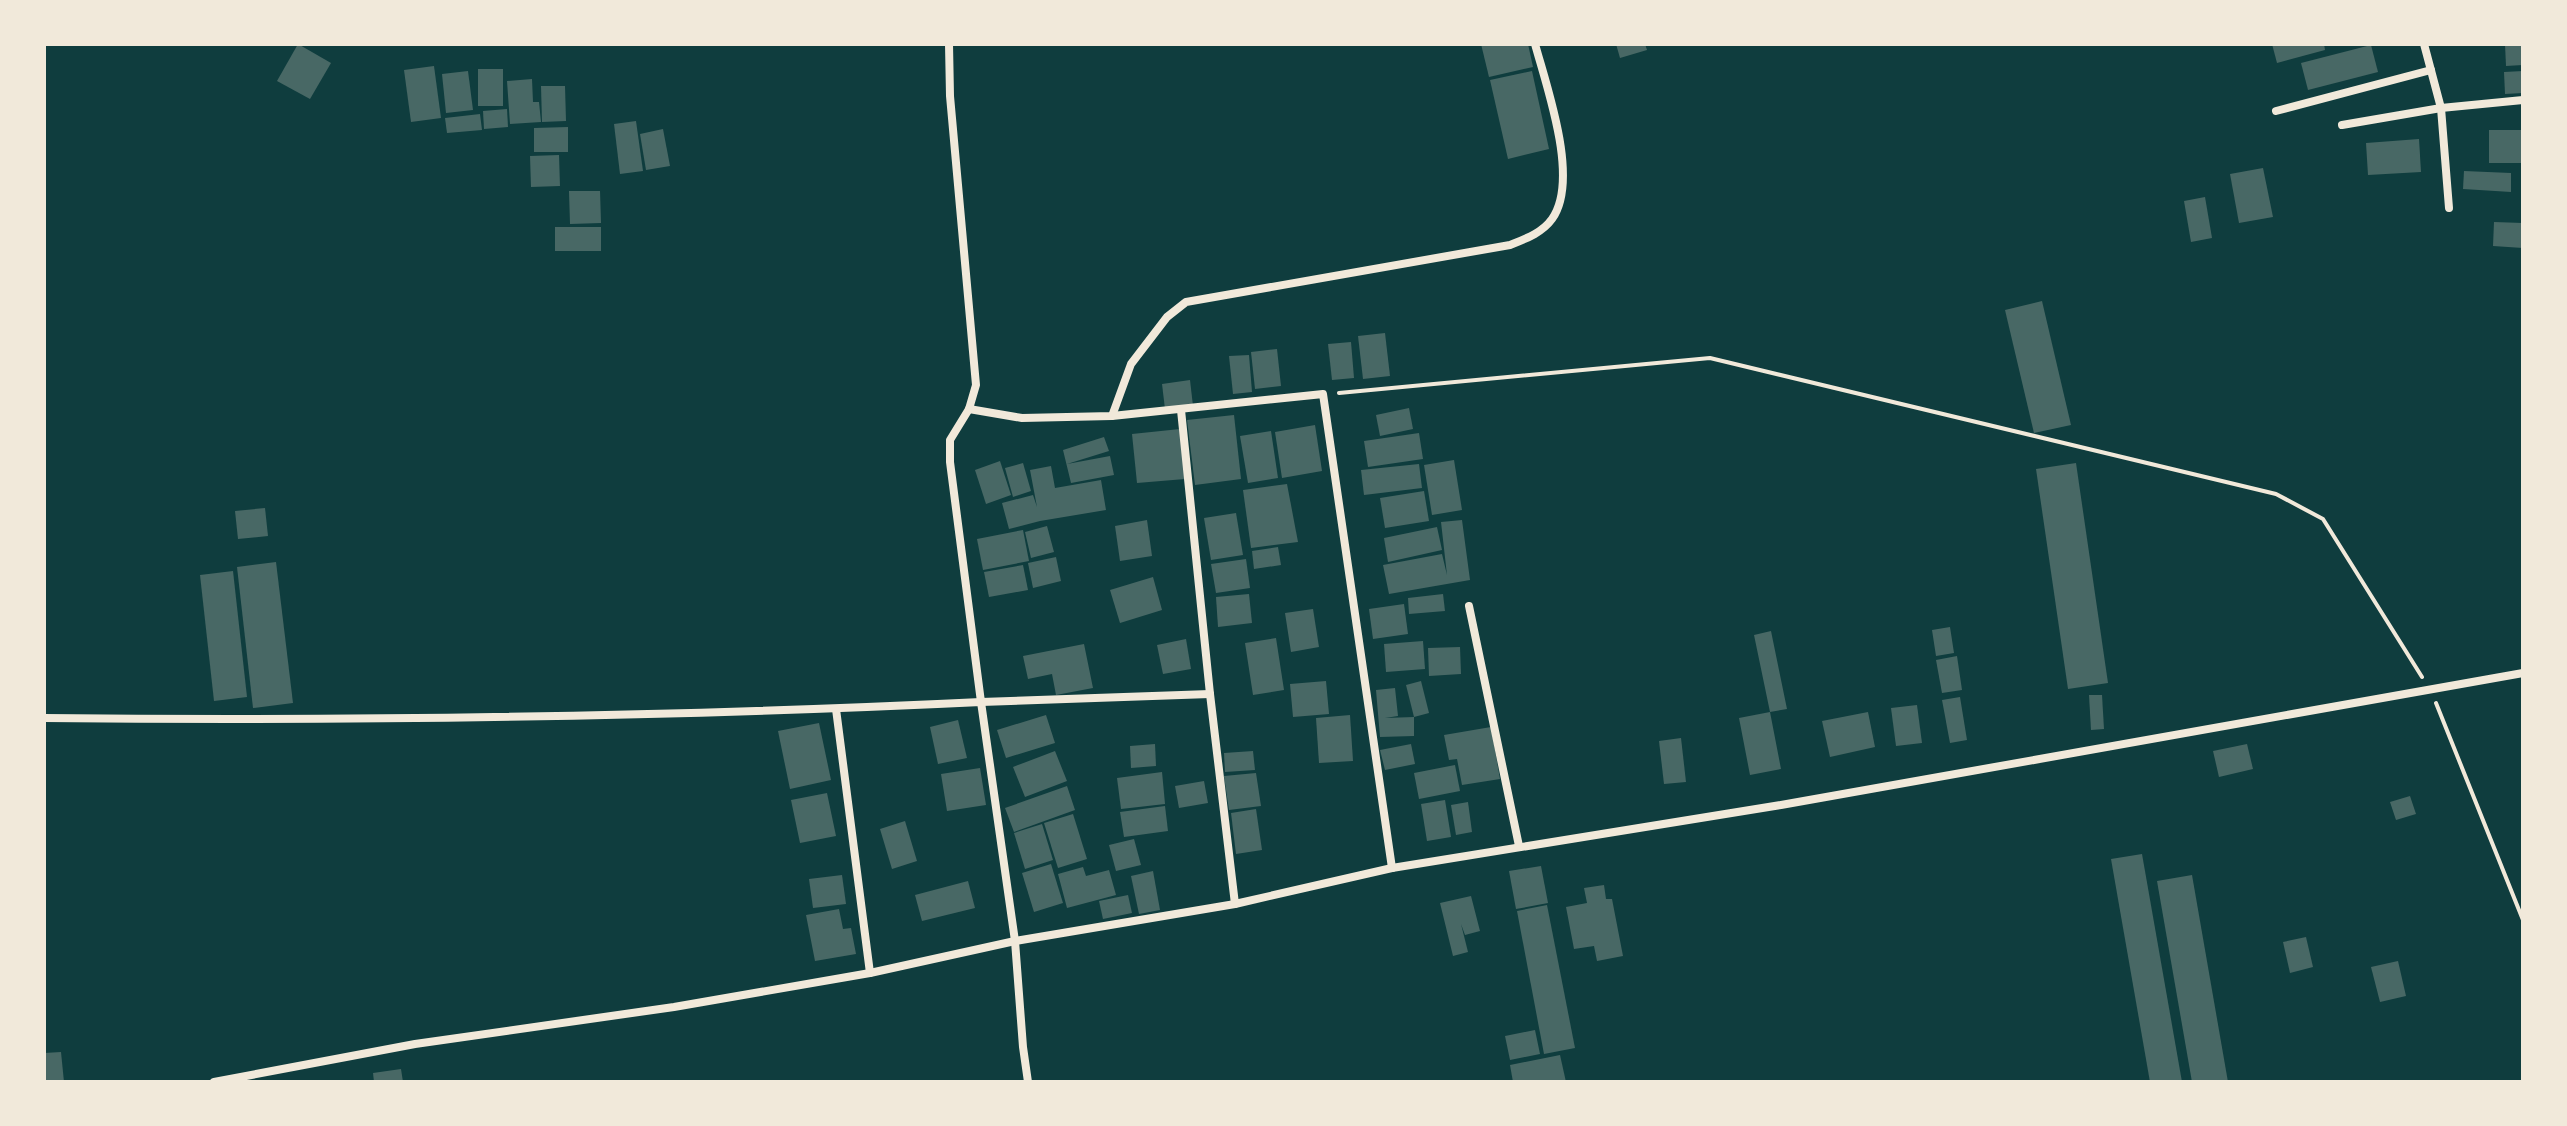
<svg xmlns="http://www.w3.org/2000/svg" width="2567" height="1126" viewBox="0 0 2567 1126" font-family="'Exo 2',sans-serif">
<rect width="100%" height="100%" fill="#0f3d3e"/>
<g fill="#486865">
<polygon points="298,44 331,63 310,99 277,81"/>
<polygon points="1481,44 1528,44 1533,67 1489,77"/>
<polygon points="1616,44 1645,44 1647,50 1620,58"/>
<polygon points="2272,44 2324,44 2325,50 2277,63"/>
<polygon points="2505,44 2523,44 2523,65 2506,66"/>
<polygon points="2371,45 2378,72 2308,90 2301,63"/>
<polygon points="434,66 441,118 411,122 404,70"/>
<rect x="478" y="69" width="25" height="37"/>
<polygon points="468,71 473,110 446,113 442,74"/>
<polygon points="1532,71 1549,149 1508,159 1490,80"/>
<polygon points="2523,71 2523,93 2505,94 2504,72"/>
<polygon points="532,79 533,102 539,102 541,122 510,124 507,81"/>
<polygon points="541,86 565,86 566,121 542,122"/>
<polygon points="507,109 508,127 484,129 483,111"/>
<polygon points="480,114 482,130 447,133 445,118"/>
<polygon points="636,121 643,171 620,174 614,124"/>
<polygon points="568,127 568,152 534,152 534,128"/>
<polygon points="663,129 670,166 646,170 640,134"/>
<rect x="2489" y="130" width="32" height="33"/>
<polygon points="2419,139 2421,172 2368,175 2366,143"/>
<polygon points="559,155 560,186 531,187 530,156"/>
<polygon points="2263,168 2273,217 2239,223 2230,174"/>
<polygon points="2464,171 2511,173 2511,192 2463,189"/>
<polygon points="569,191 600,191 601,223 570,224"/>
<polygon points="2205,197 2212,238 2191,242 2184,201"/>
<polygon points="2494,222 2523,223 2523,248 2493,246"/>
<rect x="555" y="227" width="46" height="24"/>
<polygon points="2042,301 2071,425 2034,433 2005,310"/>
<polygon points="1385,333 1390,376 1363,379 1358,336"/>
<polygon points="1351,342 1354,378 1332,380 1328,344"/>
<polygon points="1277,349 1281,386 1255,389 1251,352"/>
<polygon points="1249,355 1252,392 1233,394 1229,356"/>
<polygon points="1190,380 1193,406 1165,409 1162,384"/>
<polygon points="1409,408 1413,429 1380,436 1376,415"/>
<polygon points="1234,415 1241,479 1195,485 1187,420"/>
<polygon points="1315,425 1322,471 1282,478 1275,432"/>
<polygon points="1180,429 1185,479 1137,483 1132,434"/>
<polygon points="1271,431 1278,478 1248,483 1240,436"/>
<polygon points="1419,433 1423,459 1368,467 1364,441"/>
<polygon points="1104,437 1109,451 1067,464 1110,456 1114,475 1071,483 1063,450"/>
<polygon points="1454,460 1462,510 1432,515 1424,465"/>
<polygon points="1000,461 1011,495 986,504 975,470"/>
<polygon points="1023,463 1031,491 1013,497 1005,468"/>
<polygon points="2076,463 2108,683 2068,689 2036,469"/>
<polygon points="1419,464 1422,488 1364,495 1361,470"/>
<polygon points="1051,466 1055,488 1101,480 1106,510 1040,521 1009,529 1002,503 1033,495 1037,507 1030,470"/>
<polygon points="1287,484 1298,542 1251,548 1243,490"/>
<polygon points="1424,491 1429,521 1385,528 1380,498"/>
<polygon points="265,508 268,536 238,539 235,511"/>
<polygon points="1236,513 1243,555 1211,560 1204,518"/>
<polygon points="1147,520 1152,556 1120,561 1115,526"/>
<polygon points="1462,520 1470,580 1389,594 1383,565 1442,554 1447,575 1441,522"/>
<polygon points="1047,526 1054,552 1031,558 1025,532"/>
<polygon points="1437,527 1442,550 1388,562 1384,538"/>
<polygon points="1023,530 1029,561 983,570 977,539"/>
<polygon points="1278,547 1281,565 1254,569 1252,551"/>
<polygon points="1056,557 1061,581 1033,588 1028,563"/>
<polygon points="1246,559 1250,588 1216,593 1211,564"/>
<polygon points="276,562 293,703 253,708 237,567"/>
<polygon points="1023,565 1028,590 989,597 984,572"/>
<polygon points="233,571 247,697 214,701 200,575"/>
<polygon points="1153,577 1162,610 1120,623 1110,590"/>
<polygon points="1249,594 1252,623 1218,627 1216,597"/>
<polygon points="1443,594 1445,611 1409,614 1408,598"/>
<polygon points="1404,604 1408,634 1373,639 1369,609"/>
<polygon points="1313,609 1319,647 1291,652 1285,613"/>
<polygon points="1950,627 1954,653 1936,656 1932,630"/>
<polygon points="1771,631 1787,709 1770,712 1781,769 1750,775 1739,718 1770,712 1754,635"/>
<polygon points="1276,638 1284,690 1253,695 1245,643"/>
<polygon points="1186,639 1191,669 1163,674 1157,645"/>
<polygon points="1423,641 1425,669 1386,672 1384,644"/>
<polygon points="1084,644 1093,688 1056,695 1052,674 1028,679 1023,656"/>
<polygon points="1460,647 1461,674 1429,676 1428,648"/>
<polygon points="1957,656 1962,690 1942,693 1936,660"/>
<polygon points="1326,681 1329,714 1293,717 1290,684"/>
<polygon points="1421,681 1429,713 1414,717 1406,685"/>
<polygon points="1395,688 1398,716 1385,718 1414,717 1414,736 1380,737 1376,690"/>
<polygon points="2089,695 2102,695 2104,729 2091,730"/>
<polygon points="1960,697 1967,740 1950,743 1942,700"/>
<polygon points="1917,705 1922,743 1896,746 1891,708"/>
<polygon points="1868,712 1875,747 1830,757 1822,721"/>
<polygon points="1046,715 1055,743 1006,758 997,730"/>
<polygon points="1350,715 1353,761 1319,763 1316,718"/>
<polygon points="958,720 967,758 938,764 930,727"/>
<polygon points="819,723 831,780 790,789 778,731"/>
<polygon points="1491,727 1500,779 1462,785 1457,759 1449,760 1444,735"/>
<polygon points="1681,738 1686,782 1664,784 1659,741"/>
<polygon points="1155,744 1156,766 1131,768 1130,746"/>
<polygon points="1411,744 1415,764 1385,770 1380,750"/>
<polygon points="2247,744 2253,769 2219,777 2213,751"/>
<polygon points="1055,751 1067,781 1025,797 1013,767"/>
<polygon points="1253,751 1255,770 1225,772 1224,753"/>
<polygon points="1455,765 1460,791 1419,799 1414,773"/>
<polygon points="980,768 986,805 947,811 941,774"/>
<polygon points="1162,772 1165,804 1121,809 1117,778"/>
<polygon points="1256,773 1261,806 1229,810 1224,776"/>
<polygon points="1204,781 1208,803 1179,808 1175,786"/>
<polygon points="1067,786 1075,810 1014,832 1005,808"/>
<polygon points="827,793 836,836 800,843 791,800"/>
<polygon points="2410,796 2416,814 2396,820 2390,802"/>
<polygon points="1445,800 1451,837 1427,841 1421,804"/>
<polygon points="1468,802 1472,832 1456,835 1451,805"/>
<polygon points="1165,806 1168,831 1124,837 1120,812"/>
<polygon points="1256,809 1262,850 1236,854 1231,813"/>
<polygon points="1073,814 1087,859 1058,868 1044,823"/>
<polygon points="905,821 917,861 892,869 880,829"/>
<polygon points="1042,824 1053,860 1025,869 1014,833"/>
<polygon points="1134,839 1141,865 1116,871 1109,845"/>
<polygon points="2142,854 2182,1082 2150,1082 2111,859"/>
<polygon points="1051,864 1063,903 1034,912 1022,873"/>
<polygon points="1541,866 1548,903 1516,909 1509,871"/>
<polygon points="1083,867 1086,876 1109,870 1116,895 1067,908 1058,874"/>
<polygon points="1153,871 1160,910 1139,914 1131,876"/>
<polygon points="842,875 846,904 813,908 809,879"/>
<polygon points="2192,875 2228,1082 2192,1082 2157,881"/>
<polygon points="968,881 975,908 922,921 915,895"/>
<polygon points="1604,885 1606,899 1612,899 1623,956 1597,961 1594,946 1574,949 1566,907 1587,903 1584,888"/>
<polygon points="1128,895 1132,913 1103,919 1099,901"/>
<polygon points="1471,896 1480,931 1465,935 1461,924 1468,952 1453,956 1440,903"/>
<polygon points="1547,905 1575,1048 1544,1054 1517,911"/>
<polygon points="839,909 843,929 851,928 856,954 815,961 806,915"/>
<polygon points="2306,937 2313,967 2290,973 2283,942"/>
<polygon points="2398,961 2406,996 2380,1002 2371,967"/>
<polygon points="1535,1030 1540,1054 1510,1060 1505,1036"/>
<polygon points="61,1052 64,1082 44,1082 44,1053"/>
<polygon points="1560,1055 1566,1082 1513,1082 1510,1065"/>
<polygon points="401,1069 403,1082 374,1082 373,1073"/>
</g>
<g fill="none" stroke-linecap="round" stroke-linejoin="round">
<g stroke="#f1e9da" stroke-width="4">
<polyline points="1339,393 1710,358 2276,494 2323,519 2422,677"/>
<polyline points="2436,703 2523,920"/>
</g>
<g stroke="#f1e9da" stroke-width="8">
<polyline points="949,44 950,96 976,385 969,409 950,440 950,462 981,702 1210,694"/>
<polyline points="2424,44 2441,108 2449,208"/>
<polyline points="2276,111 2431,70"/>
<polyline points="2342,125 2441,108 2523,100"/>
<polyline points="969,409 1022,418 1112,416 1323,394 1392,868"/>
<polyline points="1181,410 1210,694 1235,904"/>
<path d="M1112 416 1131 364 1167 317 1186 302 1510 245C1525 239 1542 233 1552 219 1580 180 1547 88 1535 44"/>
<polyline points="1469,606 1519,846"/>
<polyline points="836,709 870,973"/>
<path d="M44 718C356 721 669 717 981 702L1015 941 1023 1047 1028 1082"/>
<polyline points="214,1082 415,1044 674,1007 870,973 1015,941 1235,904 1392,868 1781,805 2523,673"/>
</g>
</g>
<rect width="2567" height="1126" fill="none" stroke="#f1e9da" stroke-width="92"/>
</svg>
